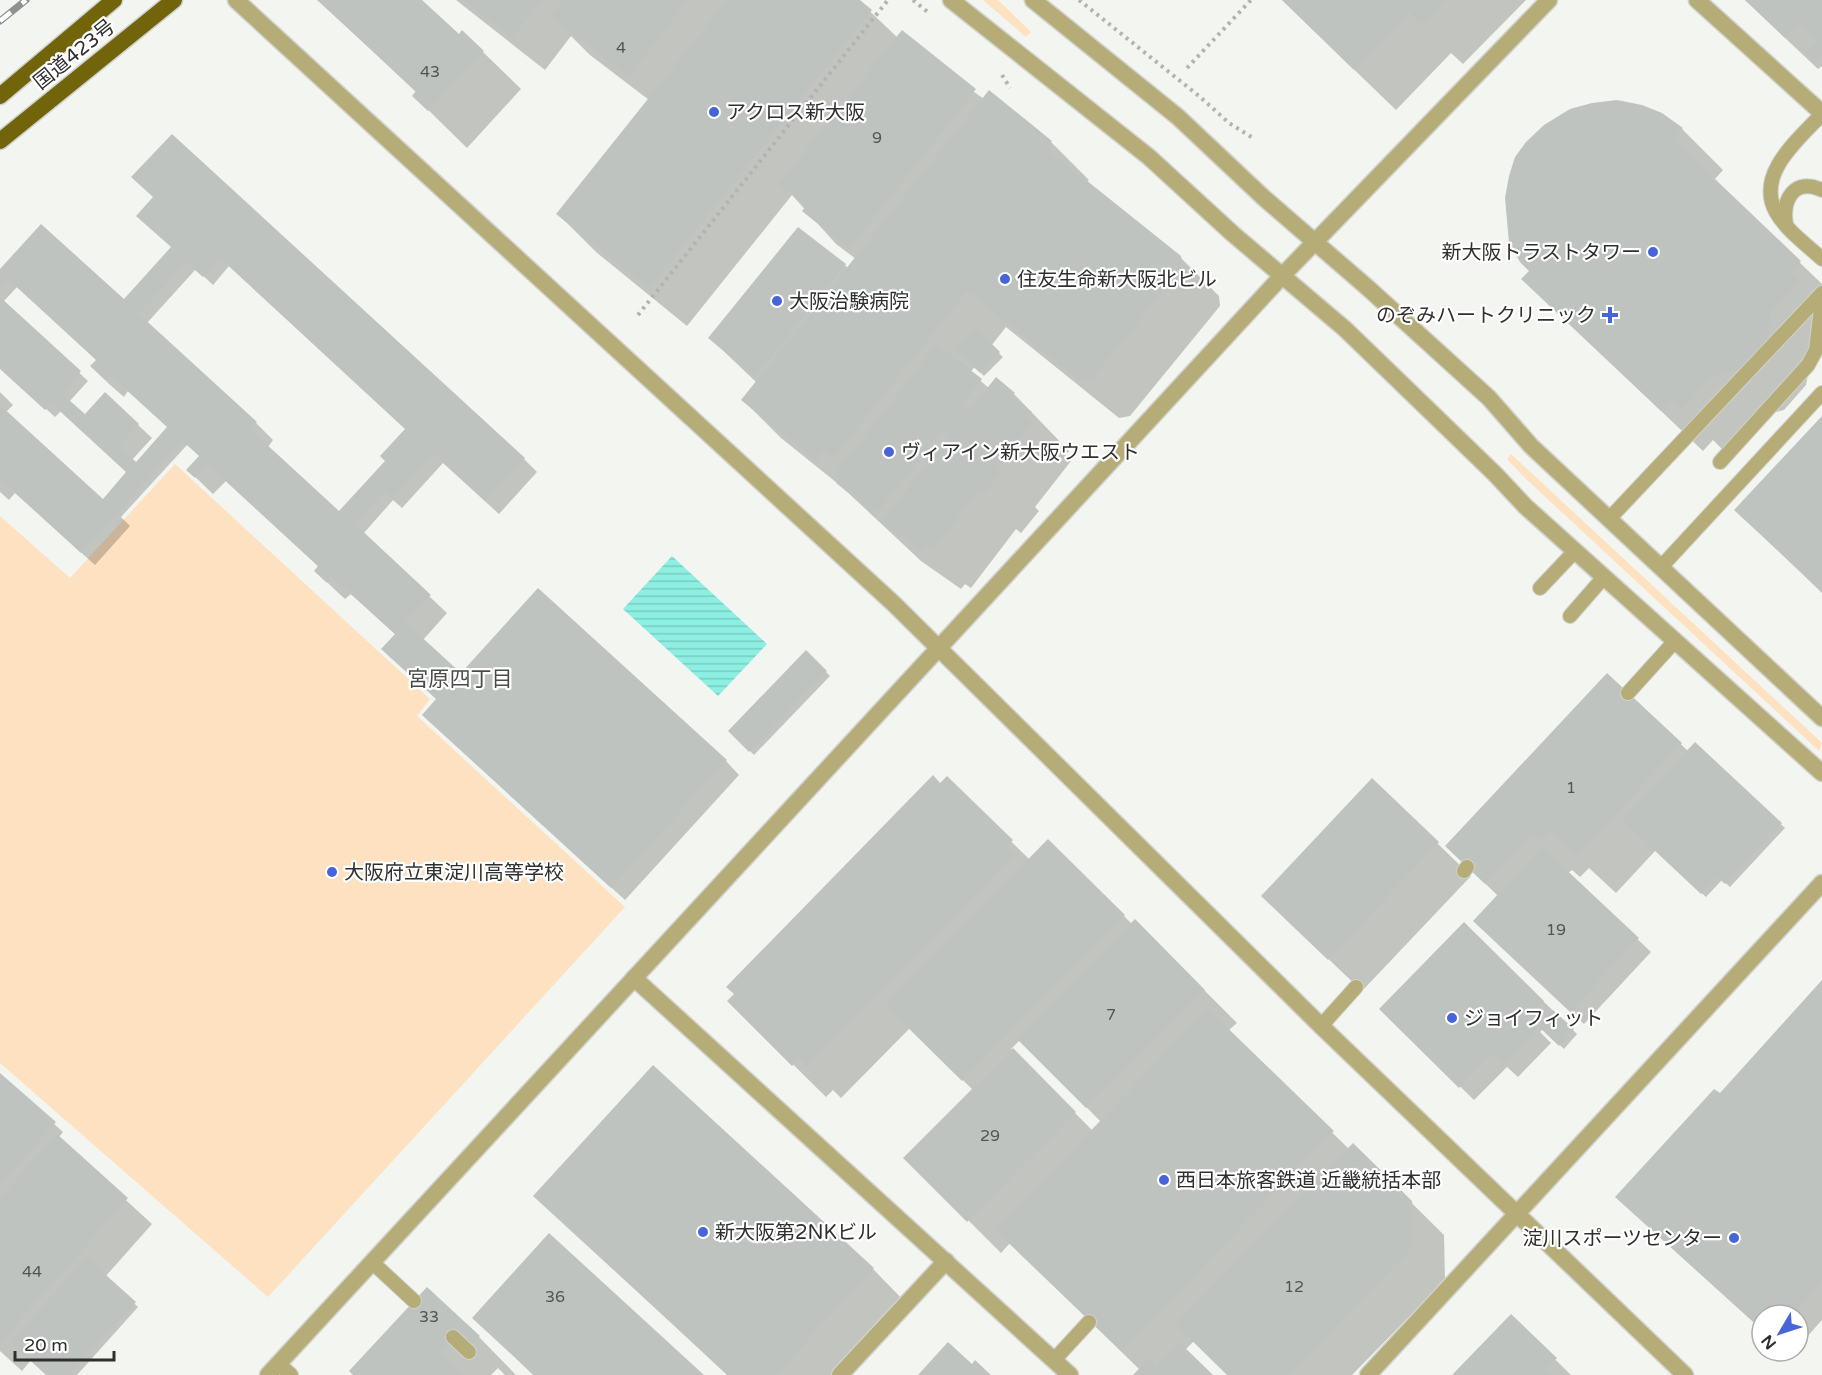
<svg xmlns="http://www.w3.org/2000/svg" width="1822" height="1375" viewBox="0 0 1822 1375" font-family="'Varela Round','Noto Sans JP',sans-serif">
<defs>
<pattern id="water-rules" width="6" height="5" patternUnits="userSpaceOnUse" patternTransform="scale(1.5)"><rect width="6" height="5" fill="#8cefe1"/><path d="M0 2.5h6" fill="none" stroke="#79cdc1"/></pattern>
</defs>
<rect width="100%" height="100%" fill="#f3f5f0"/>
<g fill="#fde1c1">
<polygon points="983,0 998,0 1031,32 1026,37"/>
<polygon points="1511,454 1822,743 1819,751 1526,479 1507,459"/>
<polygon points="175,464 430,699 417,716 625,907 268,1297 0,1063 0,516 70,578"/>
</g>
<polygon fill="url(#water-rules)" points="672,556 767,644 718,696 623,609"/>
<g fill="#0003" fill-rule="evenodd">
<polygon points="318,0 420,0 459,36 483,52 521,89 467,148 414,96 417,93"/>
<polygon points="456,0 858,0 898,38 984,99 1051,142 1089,180 1087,182 1180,257 1219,296 1220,306 1130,416 1119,418 1006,327 991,346 1003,357 984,376 975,367 970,372 989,388 1014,394 1069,451 1065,455 1071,461 1035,507 1039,511 1021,533 1016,529 971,588 965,584 961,589 921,561 842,487 781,438 743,400 757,383 710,338 845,265 848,268 856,259 836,244 792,195 687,326 596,252 558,214 649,100 590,55 571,36 545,70"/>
<polygon points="1282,0 1526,0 1463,64 1451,53 1396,110"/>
<polygon points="1745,0 1822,0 1822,66 1818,69"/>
<polygon points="1661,114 1682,129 1723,170 1714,180 1822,284 1822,343 1812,353 1806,385 1784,410 1753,418 1723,450 1713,440 1703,451 1523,279"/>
<path d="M155 198 524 459 537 472 499 514 443 463 402 508 393 500 363 534 447 613 423 640 461 675 726 761 739 775 625 900 437 728 438 700 396 635 351 594 345 599 333 588 316 571 319 567 226 481 213 494 188 470 201 457 187 445 121 517 130 526 95 565 15 493 9 500 0 492V392L13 405 6 412 103 500 128 473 61 411 55 417 0 367V272L130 308 173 248ZM229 266 407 429 387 461 340 513 268 447 273 440 256 423 147 323 196 269 213 285ZM17 287 97 360 92 366 109 384 124 397 128 391 169 428 136 464 132 460 152 438 138 425 93 424 69 402 88 381 3 302Z"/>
<polygon points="1822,418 1822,593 1736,510"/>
<polygon points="806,652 830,676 754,755 730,731"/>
<polygon points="1607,675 1688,751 1695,744 1785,828 1730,887 1722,880 1706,897 1656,850 1616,893 1589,868 1580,877 1572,870 1568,873 1651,952 1584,1024 1488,934 1498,896 1447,846"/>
<path d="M947 778 1030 860 1048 841 1132 924 1135 921 1237 1023 1228 1031 1349 1149 1353 1145 1444 1235 1445 1280 1352 1375H1229L1194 1341 1185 1350 1211 1375H1135L1140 1370 1010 1243 1001 1253 906 1158 973 1090 910 1028 841 1098 833 1090 826 1097 729 1001ZM1020 1040 1101 1122 1093 1131 1011 1049Z"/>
<polygon points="1372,780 1471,876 1362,991 1296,928"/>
<polygon points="1464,924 1577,1034 1564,1049 1543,1029 1540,1032 1551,1043 1518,1077 1507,1067 1474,1100 1381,1009"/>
<polygon points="1822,982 1822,1320 1798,1347 1798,1315 1762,1315 1762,1330 1720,1096"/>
<polygon points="0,1075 63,1132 58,1138 152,1224 105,1277 138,1307 77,1375 48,1375 31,1360 22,1371 0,1351"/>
<polygon points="535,1196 873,1269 910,1307 848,1375 727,1375"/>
<polygon points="427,1289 479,1337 516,1375 505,1375 498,1368 491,1375 355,1375"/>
<polygon points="1511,1316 1571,1375 1454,1375"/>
<polygon points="474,1318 701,1375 533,1375"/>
</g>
<g fill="#bfc3c0" fill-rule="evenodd">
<polygon points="317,0 422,0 459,34 462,30 484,51 428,111 412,96 416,91"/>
<polygon points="463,0 542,0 512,38"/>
<polygon points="563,0 687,0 629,77 550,17"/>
<polygon points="727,0 860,0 872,10 649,289 556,214"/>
<polygon points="1282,0 1445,0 1421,25 1409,12 1354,70"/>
<polygon points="1745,0 1822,0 1822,55 1816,62 1806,53 1817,41 1798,23 1785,38"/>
<polygon points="902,30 976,89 849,249 802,211 806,206 779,184"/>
<polygon points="989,90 1052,141 1046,148 1181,256 1182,268 1092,379 1080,381 967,291 833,459 823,451 816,461 741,400"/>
<polygon points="1617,100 1642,105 1662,113 1683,128 1673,139 1801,261 1791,273 1800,282 1771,312 1766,343 1743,369 1712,377 1681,410 1671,400 1661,411 1521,279 1529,271 1520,262 1509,243 1505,198 1509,176 1515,157 1526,142 1544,125 1570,109 1592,103"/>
<path d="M172 134 525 458 485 501 434 454 392 500 384 492 355 524 431 595 405 622 461 673 538 588 727 760 611 888 422 715 436 699 381 649 395 634 332 577 327 583 314 571 318 566 207 464 195 478 186 470 199 456 183 441 81 553 0 479V405L103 499 126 472 51 403 45 410 0 369V297L81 371 61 393 85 414 105 392 139 424 119 446 136 462 167 427 110 375 105 380 90 366 96 360 8 279 0 288V269L41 224 124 299 171 247 136 216 153 197 131 177ZM220 258 405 429 380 456 385 461 339 511 250 429 257 422 139 314 186 262 203 277Z"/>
<polygon points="798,227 846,264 755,377 708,338"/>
<polygon points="976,328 1000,352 980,373 955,349"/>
<polygon points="937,344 982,379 963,404 971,409 996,377 1015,393 1012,396 1032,412 1027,417 1034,422 997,468 1002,472 982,496 978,492 932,551 926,547 923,552 881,523 950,435 943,429 878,512 874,509 872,512 836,483 839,479 834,475"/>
<polygon points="1822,416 1822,592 1734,510"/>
<polygon points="806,650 827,671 749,752 728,731"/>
<polygon points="1607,673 1682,743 1577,856 1550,831 1541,840 1533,833 1485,884 1445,846"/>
<polygon points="1695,742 1782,823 1725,884 1717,877 1701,894 1622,820"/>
<polygon points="933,775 940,783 947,776 1013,840 1006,847 1014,855 807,1067 799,1058 792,1066 727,1001 734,994 726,987"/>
<polygon points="1372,778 1439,842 1328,960 1261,896"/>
<polygon points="1048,839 1125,915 962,1081 885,1005"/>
<polygon points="1542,847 1639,938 1570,1012 1473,921"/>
<polygon points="1135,919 1205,990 1086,1108 1016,1038"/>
<polygon points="1464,922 1544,1001 1528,1018 1539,1029 1503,1065 1493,1054 1459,1088 1379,1009"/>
<polygon points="1822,980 1822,1283 1793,1315 1762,1315 1762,1330 1615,1197 1714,1089 1720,1093"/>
<polygon points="1208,1009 1334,1131 1121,1351 995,1230"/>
<polygon points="1553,1010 1574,1029 1559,1046 1538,1026"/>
<polygon points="1013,1048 1076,1112 967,1222 903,1158"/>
<polygon points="653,1065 874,1268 776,1375 728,1375 533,1196"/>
<polygon points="0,1073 56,1122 0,1184"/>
<polygon points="57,1134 128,1198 0,1343 0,1198"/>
<polygon points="1353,1143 1412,1201 1413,1247 1288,1375 1227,1375 1175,1324"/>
<polygon points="549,1233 704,1375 534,1375 472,1318"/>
<polygon points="87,1258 136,1302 69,1375 46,1375 10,1342"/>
<polygon points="427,1287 480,1336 472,1344 459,1331 439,1353 463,1375 353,1375 349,1371"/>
<polygon points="1511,1314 1557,1358 1546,1369 1552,1375 1452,1375"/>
<polygon points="948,1342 972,1364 975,1360 991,1375 918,1375"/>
<polygon points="1180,1343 1213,1375 1133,1375 1148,1359 1156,1368"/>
</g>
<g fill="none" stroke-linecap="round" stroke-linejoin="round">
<defs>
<g id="service">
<path d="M1822 114C1799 139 1755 174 1776 212 1786 230 1807 245 1822 259"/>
<path d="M1786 224C1782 200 1794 177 1822 190"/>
<polyline points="1720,462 1808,365 1816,350 1822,300"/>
<polyline points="1609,519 1822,293"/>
<polyline points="1661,567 1822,393"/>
<polyline points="1540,588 1575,551"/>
<polyline points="1570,616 1604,577"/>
<polyline points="1628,693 1675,641"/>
<polyline points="1464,871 1467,867"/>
<polyline points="1321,1026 1356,987"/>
<polyline points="373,1263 414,1301"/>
<polyline points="453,1337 469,1352"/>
<polyline points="1054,1360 1089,1322"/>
<polyline points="279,1364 291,1375"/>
</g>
<polyline id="minor" points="840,1375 946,1261"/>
<g id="tertiary">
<polyline points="236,0 894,604 1321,1026 1685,1375"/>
<polyline points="951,0 1149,157 1233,234 1345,329 1495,474 1525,506 1822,773"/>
<polyline points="1033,0 1178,117 1264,198 1368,288 1489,398 1531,446 1822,718"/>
<polyline points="1697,0 1822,113"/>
<polyline points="634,978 1070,1375"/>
<polyline points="268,1375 1282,276 1549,0"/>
<polyline points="1368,1375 1822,883"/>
</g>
<g id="trunk">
<polyline points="0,96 114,0"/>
<polyline points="0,141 174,0"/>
</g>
</defs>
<use href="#service" stroke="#d0d2cd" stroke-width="16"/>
<use href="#minor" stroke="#d0d2cd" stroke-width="19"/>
<use href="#tertiary" stroke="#d0d2cd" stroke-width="19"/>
<use href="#trunk" stroke="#d0d2cd" stroke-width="19"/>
<g stroke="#b3b4b0" stroke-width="4" stroke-dasharray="3 4.5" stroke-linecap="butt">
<polyline points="913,0 929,13"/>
<polyline points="1079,0 1199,96 1229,123 1253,138"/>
<polyline points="1187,68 1251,0"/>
<polyline points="1002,75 1010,88"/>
<polyline points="638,315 888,0"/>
</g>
<use href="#service" stroke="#b6ac78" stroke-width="14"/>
<use href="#minor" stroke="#b6ac78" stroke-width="16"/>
<use href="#tertiary" stroke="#b6ac78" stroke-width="16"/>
<use href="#trunk" stroke="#72640b" stroke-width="16"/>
<defs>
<polyline id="rail" points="0,21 26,0"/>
</defs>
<use href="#rail" stroke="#8f918e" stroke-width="7"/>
<use href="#rail" stroke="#fff" stroke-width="4.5" stroke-dasharray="14" stroke-linecap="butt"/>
</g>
<g fill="#4765d9" stroke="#fff" stroke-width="2">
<circle cx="714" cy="112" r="6"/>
<circle cx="1653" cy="252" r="6"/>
<circle cx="1005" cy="279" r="6"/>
<circle cx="777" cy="301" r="6"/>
<path d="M1607 306h6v6h6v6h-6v6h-6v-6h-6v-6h6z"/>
<circle cx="889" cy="452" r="6"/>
<circle cx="332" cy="872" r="6"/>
<circle cx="1452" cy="1018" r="6"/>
<circle cx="1164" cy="1180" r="6"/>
<circle cx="703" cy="1232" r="6"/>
<circle cx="1734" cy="1238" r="6"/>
</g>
<g text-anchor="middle" stroke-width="4.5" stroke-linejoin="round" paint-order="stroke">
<g font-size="16" fill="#535552">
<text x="621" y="53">4</text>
<text x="430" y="77">43</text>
<text x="877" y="143">9</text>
<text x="1571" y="793">1</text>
<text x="1556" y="935">19</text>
<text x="1111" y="1020">7</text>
<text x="990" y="1141">29</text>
<text x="32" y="1277">44</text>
<text x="1294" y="1292">12</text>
<text x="555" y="1302">36</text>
<text x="429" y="1322">33</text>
</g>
<g font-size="20" fill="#2f302e" stroke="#fff">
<text transform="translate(74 54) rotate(-39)" y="7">国道423号</text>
</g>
<g font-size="20" fill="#2f302e" stroke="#fff" text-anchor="start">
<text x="726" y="119">アクロス新大阪</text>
<text x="1641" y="259" text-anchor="end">新大阪トラストタワー</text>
<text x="1017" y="286">住友生命新大阪北ビル</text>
<text x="789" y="308">大阪治験病院</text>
<text x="1596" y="322" text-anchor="end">のぞみハートクリニック</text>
<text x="901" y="459">ヴィアイン新大阪ウエスト</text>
<text x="344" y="879">大阪府立東淀川高等学校</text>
<text x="1464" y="1025">ジョイフィット</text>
<text x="1176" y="1187">西日本旅客鉄道 近畿統括本部</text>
<text x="715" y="1239">新大阪第2NKビル</text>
<text x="1722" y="1245" text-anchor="end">淀川スポーツセンター</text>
</g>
<g font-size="21" fill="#4a4c48" stroke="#fff">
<text x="460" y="686">宮原四丁目</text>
</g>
</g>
<g transform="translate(1780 1333) rotate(231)"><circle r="28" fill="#ffffff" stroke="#acacab" stroke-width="1.5"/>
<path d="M0-4.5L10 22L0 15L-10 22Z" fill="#4765d9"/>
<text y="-9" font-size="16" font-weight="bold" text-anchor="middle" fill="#2f302e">N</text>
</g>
<path d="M15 1351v9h99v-9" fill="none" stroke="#2f302e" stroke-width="3"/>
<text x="24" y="1351" font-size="18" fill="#2f302e" stroke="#ffffff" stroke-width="4.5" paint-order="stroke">20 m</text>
</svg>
